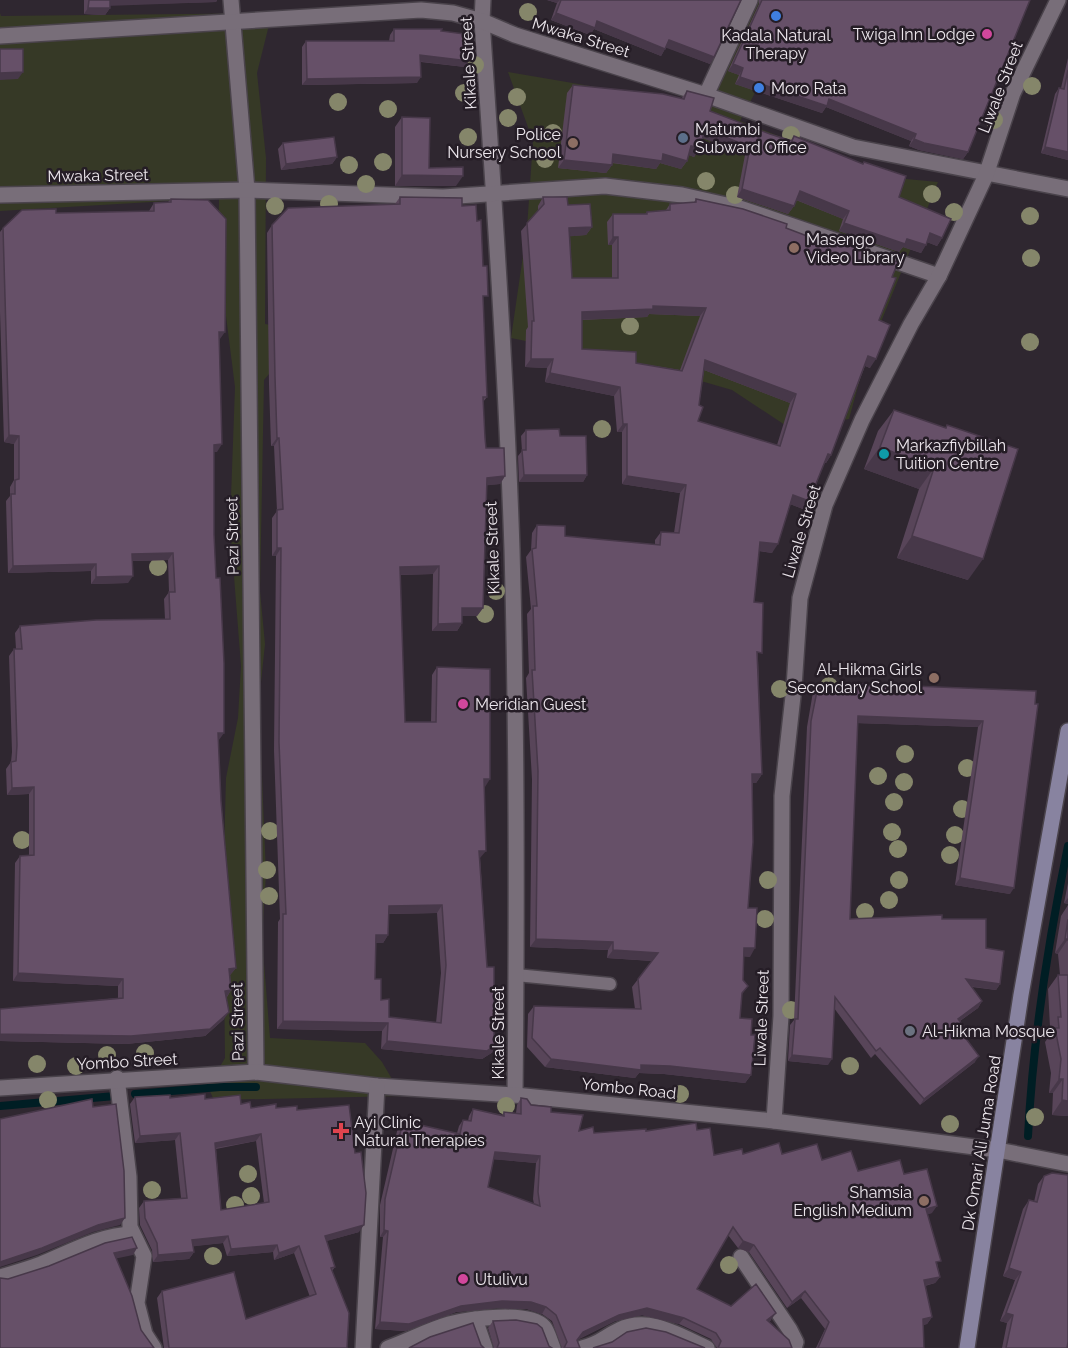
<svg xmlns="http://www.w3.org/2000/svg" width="1068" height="1348" viewBox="0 0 1068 1348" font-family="Raleway,sans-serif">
<rect width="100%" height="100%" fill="#2f2730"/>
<g fill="#363926">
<polygon points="736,0 804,0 740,121 885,177 938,182 865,361 849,419 791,429 732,390 649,366 511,338 527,228 533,141 508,72 696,104"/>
<polygon points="0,13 1,16 272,13 257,73 266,158 265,324 305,331 264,380 260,591 265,644 259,702 266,874 262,938 270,1038 365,1043 382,1062 402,1096 214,1100 208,1087 225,1058 223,891 226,778 238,718 241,666 230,525 235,387 218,253 219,198 0,211"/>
</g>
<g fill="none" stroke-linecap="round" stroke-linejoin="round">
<g stroke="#001e24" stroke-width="8">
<polyline points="135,1094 220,1087 256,1087"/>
<polyline points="0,1106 115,1096"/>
<path d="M1028 1136C1033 1038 1048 942 1068 846"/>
</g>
<defs>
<polyline id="lane" points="516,975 610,984"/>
<g id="street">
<polyline points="231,0 247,190 256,1072"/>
<path d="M483 0 482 21C494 197 506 373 512 549 517 731 517 914 515 1095"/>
<polyline points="0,36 421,10 453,13 482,21 515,35 706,95 853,147 1068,189"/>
<polyline points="706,95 750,0"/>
<polyline points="0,195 247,190 443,197 605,186 682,195 740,208 939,276"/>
<polyline points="117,1078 129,1177 130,1227 144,1256 137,1303 145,1334 154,1348"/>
<polyline points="0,1088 256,1072 377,1086 515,1095 774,1121 998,1150 1068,1164"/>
<polyline points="774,1121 781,1016 782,796 794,687 800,598 825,505 862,420 911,324 939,276 986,175 1013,93 1058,0"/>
<polyline points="741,1257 790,1330 796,1342 794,1348"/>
<path d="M0 1277C14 1273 28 1269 41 1264 70 1252 100 1235 132 1234"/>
<polyline points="475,1319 485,1348"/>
<polyline points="363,1348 377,1086"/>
<path d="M388 1348C408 1341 428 1330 449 1324 468 1319 529 1310 544 1327 548 1332 550 1341 553 1348"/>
<path d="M582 1348C602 1343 602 1338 619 1330 649 1315 680 1336 707 1348"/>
</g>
<polyline id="secondary" points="967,1348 1021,995 1068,731"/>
</defs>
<use href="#lane" stroke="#4a434b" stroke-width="15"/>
<use href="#street" stroke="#4a434b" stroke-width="18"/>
<use href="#secondary" stroke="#4a434b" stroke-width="18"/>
<use href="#lane" stroke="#786e79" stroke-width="12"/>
<use href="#street" stroke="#786e79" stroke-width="15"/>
<use href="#secondary" stroke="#8883a0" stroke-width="15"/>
</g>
<g fill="#85866a">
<circle cx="528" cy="12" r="9"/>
<circle cx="475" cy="65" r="9"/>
<circle cx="1032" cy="86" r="9"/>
<circle cx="464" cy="93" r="9"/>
<circle cx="517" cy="97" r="9"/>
<circle cx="338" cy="102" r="9"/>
<circle cx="388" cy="109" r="9"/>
<circle cx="508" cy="118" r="9"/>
<circle cx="994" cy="120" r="9"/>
<circle cx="553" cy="133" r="9"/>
<circle cx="791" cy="135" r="9"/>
<circle cx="468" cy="137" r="9"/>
<circle cx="545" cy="159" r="9"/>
<circle cx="383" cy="162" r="9"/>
<circle cx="349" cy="165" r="9"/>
<circle cx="706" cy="181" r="9"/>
<circle cx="366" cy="184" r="9"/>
<circle cx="932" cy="194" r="9"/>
<circle cx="735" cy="195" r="9"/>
<circle cx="329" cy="204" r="9"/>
<circle cx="275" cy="206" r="9"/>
<circle cx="954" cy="212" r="9"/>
<circle cx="1030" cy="216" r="9"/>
<circle cx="1031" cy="258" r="9"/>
<circle cx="630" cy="326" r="9"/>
<circle cx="1030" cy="342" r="9"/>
<circle cx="602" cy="429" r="9"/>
<circle cx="158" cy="567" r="9"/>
<circle cx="496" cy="591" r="9"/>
<circle cx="485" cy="614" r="9"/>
<circle cx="829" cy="686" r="9"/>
<circle cx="780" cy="689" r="9"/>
<circle cx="905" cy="754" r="9"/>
<circle cx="967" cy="768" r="9"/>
<circle cx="878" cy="776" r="9"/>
<circle cx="904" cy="782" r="9"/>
<circle cx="894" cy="802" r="9"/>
<circle cx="962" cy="809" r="9"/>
<circle cx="270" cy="831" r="9"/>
<circle cx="892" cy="832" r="9"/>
<circle cx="955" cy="835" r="9"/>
<circle cx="22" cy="840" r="9"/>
<circle cx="898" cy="849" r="9"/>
<circle cx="950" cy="855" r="9"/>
<circle cx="267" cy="870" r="9"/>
<circle cx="768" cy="880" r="9"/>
<circle cx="899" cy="880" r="9"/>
<circle cx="269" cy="896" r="9"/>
<circle cx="889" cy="900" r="9"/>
<circle cx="865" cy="912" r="9"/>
<circle cx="765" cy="919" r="9"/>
<circle cx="791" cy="1010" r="9"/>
<circle cx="145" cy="1053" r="9"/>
<circle cx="107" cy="1055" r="9"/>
<circle cx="37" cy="1064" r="9"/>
<circle cx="76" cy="1066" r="9"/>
<circle cx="850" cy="1066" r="9"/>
<circle cx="680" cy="1094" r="9"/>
<circle cx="48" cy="1100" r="9"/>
<circle cx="506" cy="1106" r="9"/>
<circle cx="1035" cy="1117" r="9"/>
<circle cx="950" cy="1124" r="9"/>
<circle cx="248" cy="1174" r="9"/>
<circle cx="152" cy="1190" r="9"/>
<circle cx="251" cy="1196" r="9"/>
<circle cx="235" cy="1205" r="9"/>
<circle cx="213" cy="1256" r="9"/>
<circle cx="729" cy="1265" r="9"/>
</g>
<g fill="#584559" fill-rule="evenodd">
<polygon points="84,0 217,0 216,2 110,5 110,8 105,15 84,14"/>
<polygon points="547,0 741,0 714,57 710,64 666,47 661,56 594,29 590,35 551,20 557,3"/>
<polygon points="759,0 1030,0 968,152 963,159 919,150 909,146 911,141 826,107 822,113 735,84 739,75 728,71 759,4"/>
<polygon points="394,29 441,31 465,67 421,62 417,83 302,85 302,47 306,41 389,41 390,35"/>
<polygon points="1068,58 1068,160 1041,153 1055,94 1059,88 1061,88"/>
<polygon points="573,85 681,99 687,91 710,111 770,134 791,140 794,136 862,164 864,162 942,238 937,246 927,242 921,253 903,247 899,252 839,231 843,219 796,200 794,206 788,214 737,197 745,155 703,138 700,148 694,157 689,155 687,161 681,169 660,163 656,169 612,163 612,165 606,173 558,168 567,93"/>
<polygon points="402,117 429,168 456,186 395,186 395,127"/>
<polygon points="283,143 337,157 332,164 281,170 278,149"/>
<path d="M400 197 462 206 483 302 487 397 483 402 486 448 505 476 500 484 486 485 483 608 477 616H462V623L457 631H432L433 574 400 575 405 722H431L432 675 437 667 485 787 480 858 493 1052 482 1059 381 1049 382 1031 277 1029 278 922 280 919 274 750 276 556H272V518L277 511 274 446H271L269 385 267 233 272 225 395 204ZM437 913 441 973 436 1023 389 1017 381 1000 375 979V943H383L388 935 389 914Z"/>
<path d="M543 197 568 205 592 227 586 235 570 236 572 278H612V245H608L607 222 613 214H645L647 212 666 210 670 204 694 202 696 199 786 228 834 246 838 242 892 277 879 320 870 368 865 366 831 455 826 463H824L803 509 790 504 772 553 759 551 754 602 758 659 762 774 756 783H753L748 908 750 957 744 956 743 980 748 986 742 994 740 1018 751 1035V1075L745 1083 664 1074 639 1073 635 1078 545 1067 527 1047 528 1014 534 1006 635 1009 632 987 652 961 607 958 608 950 530 947 532 779 526 678 529 673 527 614 531 609 526 557 531 550 532 533 537 525 565 536 655 545V540L661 532 674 533 680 493 622 484V432H617L614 396 545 382 547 368 525 367 526 330 528 327 521 231 538 211V206ZM649 314 700 316 680 370 636 363 582 349V320L647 317ZM704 370 790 403 777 445 698 421 699 405Z"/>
<polygon points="171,199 220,339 217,452 214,452 214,534 218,740 221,801 236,968 230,975 231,990 227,997 224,1019 205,1036 126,1044 0,1041 0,1009 118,998 118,986 13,981 15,863 20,856 29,856 29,794 7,795 6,769 11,762 12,752 9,656 14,649 16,649 15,633 20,626 165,619 164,599 169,592 168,560 133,561 128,583 91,584 91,571 8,573 6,501 10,496 10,487 14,480 14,444 4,442 0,312 0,232 3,228 56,213 149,211 154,203 168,202"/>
<polygon points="894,410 945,428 947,425 968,580 897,558 919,489 864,469 878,431"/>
<polygon points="526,430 560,436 587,475 583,482 519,482 518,456 522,451 521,436"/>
<polygon points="840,683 1036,691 1010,894 955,885 978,727 857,723 850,919 942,919 986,948 1000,984 996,990 972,987 982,1001 978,1008 960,1021 965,1038 975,1062 920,1105 875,1054 871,1058 834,1008 828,1065 788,1061 790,1025 794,1020 807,727 813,692 818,686 838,687"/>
<polygon points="1068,883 1068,904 1064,903"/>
<polygon points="1068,905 1068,1116 1052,1115 1053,1093 1049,1093 1051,1073 1045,1042 1048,1038 1047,1032 1050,1027 1048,989 1058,975 1060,975 1058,954 1055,953 1061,916"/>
<path d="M135 1097 205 1099 241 1104 251 1108 297 1110 359 1232 326 1241 335 1267 332 1271 347 1348H164L157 1298 162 1291 246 1319 310 1297 294 1253 274 1260 273 1252 227 1256 223 1243 193 1246 194 1252 189 1259 153 1262 152 1250 140 1225 139 1208 144 1201 181 1198 175 1140 135 1143 130 1104ZM256 1141 264 1203 221 1210 216 1149Z"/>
<path d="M521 1098 531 1105 551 1112 579 1131 594 1133 697 1130 714 1155 743 1154H782L822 1160 858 1171 904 1174 932 1213 927 1214 940 1277 935 1283 925 1286 932 1317 927 1324 923 1325 924 1348H816L825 1329 801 1298 787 1308 749 1252 738 1248 728 1235 697 1289 731 1306 771 1320 769 1322 792 1348H717L711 1339 679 1324 642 1315 615 1321 579 1339 577 1341 580 1348H562L552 1321 542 1314 527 1309 497 1308 456 1312 405 1331 375 1329 383 1237H380V1205L398 1127 403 1121 457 1133 459 1126 463 1120 468 1121 469 1116 473 1109 502 1115 504 1112 516 1113 517 1105ZM493 1159 536 1163 533 1199 534 1204 488 1187Z"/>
<polygon points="1044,1176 1067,1348 1002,1348 1007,1323 1000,1321 1015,1280 1003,1276 1023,1209 1029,1200 1034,1202 1038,1184"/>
<polygon points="493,1321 549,1346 552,1348 494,1348 488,1328"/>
</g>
<g fill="#473849">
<polygon points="110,0 217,0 216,2 106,6"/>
<polygon points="547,0 560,0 557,3"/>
<polygon points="88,8 110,8 105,15 84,14"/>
<polygon points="556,13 597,21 665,49 661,56 594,29 590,35 551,20"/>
<polygon points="669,40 714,57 710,64 664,47"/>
<polygon points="420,55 469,61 465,67 416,61"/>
<polygon points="733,64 743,68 739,75 728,71"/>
<polygon points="23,72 18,79 0,80 0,73"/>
<polygon points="421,77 417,83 302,85 307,79"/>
<polygon points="740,77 829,99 916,134 911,141 826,107 822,113 735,84"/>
<polygon points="705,129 750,147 745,155 700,137"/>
<polygon points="914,139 968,152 963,159 919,150 909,146"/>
<polygon points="691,146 700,148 694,157 686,154"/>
<polygon points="1045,147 1068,152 1068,160 1041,153"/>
<polygon points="613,154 663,154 687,161 681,169 660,163 656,169 608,162"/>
<polygon points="337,157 332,164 281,170 286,164"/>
<polygon points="564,160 612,165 606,173 558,168"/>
<polygon points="402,175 463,176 456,186 395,186"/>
<polygon points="742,189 794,206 788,214 737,197"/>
<polygon points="800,191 849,211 843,219 794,199"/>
<polygon points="844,223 907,239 926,245 921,253 903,247 899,252 839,231"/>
<polygon points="592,227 586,235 563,237 569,228"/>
<polygon points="930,233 942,238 937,246 924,241"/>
<polygon points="613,237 618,237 612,245 608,245"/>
<polygon points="653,306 706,308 700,316 649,314 647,317 577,320 582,312"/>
<polygon points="219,332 225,332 220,339 214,340"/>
<polygon points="868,356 876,359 870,368 863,365"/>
<polygon points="531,359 553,359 547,368 525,367"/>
<polygon points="705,360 796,394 790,403 699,368"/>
<polygon points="550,373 620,387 614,396 545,382"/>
<polygon points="623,424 627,424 622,432 617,432"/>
<polygon points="9,435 19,436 14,444 4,442"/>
<polygon points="277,438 279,438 274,446 271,446"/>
<polygon points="222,444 217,452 209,452 214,445"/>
<polygon points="880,447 934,468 919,489 864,469"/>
<polygon points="828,454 831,455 826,463 822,462"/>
<polygon points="524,475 587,475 583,482 519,482"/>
<polygon points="505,476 500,484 481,486 487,478"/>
<polygon points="627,476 686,485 680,493 622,484"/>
<polygon points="793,495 809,501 803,509 787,503"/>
<polygon points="912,536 983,559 968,580 897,558"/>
<polygon points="760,542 778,544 772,553 754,550"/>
<polygon points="277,548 281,548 276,556 272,556"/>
<polygon points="173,553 168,560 127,561 132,554"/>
<polygon points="96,564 91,571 8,573 13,566"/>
<polygon points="439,566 433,574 394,575 400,567"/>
<polygon points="133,576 128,583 91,584 96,577"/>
<polygon points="462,608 483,608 477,616 456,616"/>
<polygon points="462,623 457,631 432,631 438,624"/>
<polygon points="858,716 983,721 978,727 853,723"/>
<polygon points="218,733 224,733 219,740"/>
<polygon points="752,774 762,774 756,783 747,783"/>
<polygon points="484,779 490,779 485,787 478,787"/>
<polygon points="34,787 29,794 7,795 12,788"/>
<polygon points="479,851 486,851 480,858"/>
<polygon points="960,878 1014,888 1010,894 955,885"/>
<polygon points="1068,898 1068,904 1064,903"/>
<polygon points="442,905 437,913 383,914 389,906"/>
<polygon points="376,935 388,935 383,943 370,943"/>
<polygon points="536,939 613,942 608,950 530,947"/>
<polygon points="1065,939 1068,939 1058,954 1055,953"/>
<polygon points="744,948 755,948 750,957 738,956"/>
<polygon points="613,950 658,953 653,961 607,958"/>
<polygon points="236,968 230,975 224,976 229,969"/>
<polygon points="18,973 123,979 118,986 13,981"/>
<polygon points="966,979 1000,984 996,990 962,985"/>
<polygon points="231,990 226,998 225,991"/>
<polygon points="982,1001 978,1008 954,1025 958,1019"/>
<polygon points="229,1012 224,1019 205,1036 126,1044 0,1041 0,1034"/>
<polygon points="283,1021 388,1023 382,1031 277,1029"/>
<polygon points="387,1041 498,1044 493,1052 482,1059 381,1049"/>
<polygon points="792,1055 832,1059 828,1065 788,1061"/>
<polygon points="979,1056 975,1062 920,1105 924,1099"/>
<polygon points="551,1059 641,1065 670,1066 751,1075 745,1083 664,1074 639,1073 635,1078 545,1067"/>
<polygon points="1059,1079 1063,1079 1053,1093 1049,1093"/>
<polygon points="1062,1100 1068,1101 1068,1116 1052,1115"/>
<polygon points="180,1133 175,1140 135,1143 140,1136"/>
<polygon points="261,1134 256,1141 210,1149 215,1143"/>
<polygon points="495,1152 540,1156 536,1163 490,1159"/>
<polygon points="937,1206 932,1213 921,1216 926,1209"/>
<polygon points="125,1218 120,1225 93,1232 37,1255 0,1267 0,1262 2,1261 98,1225"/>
<polygon points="364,1225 359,1232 320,1243 325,1236"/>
<polygon points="384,1230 388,1231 383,1237 380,1237"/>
<polygon points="228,1236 223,1243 188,1247 192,1240"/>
<polygon points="743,1241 754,1245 749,1252 738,1248"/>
<polygon points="277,1245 273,1252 227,1256 231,1249"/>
<polygon points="299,1246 294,1253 274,1260 279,1253"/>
<polygon points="137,1248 133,1255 109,1260 114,1253"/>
<polygon points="194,1252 189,1259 153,1262 158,1255"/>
<polygon points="1009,1268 1021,1272 1015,1280 1003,1276"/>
<polygon points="940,1277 935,1283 919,1287 924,1280"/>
<polygon points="805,1291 801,1298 787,1308 792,1302"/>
<polygon points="502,1301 531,1302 546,1307 542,1314 527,1309 497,1308 456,1312 405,1331 375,1329 380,1322 461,1306"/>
<polygon points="647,1308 684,1318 679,1324 642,1315 615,1321 579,1339 572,1346 583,1332 619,1315"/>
<polygon points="776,1313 771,1320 762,1327 767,1320"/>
<polygon points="1006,1313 1013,1315 1007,1323 1000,1321"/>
<polygon points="932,1317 927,1324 918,1326 923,1319"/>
</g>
<g fill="#665068" stroke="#473849" stroke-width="1.5" fill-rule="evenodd">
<polygon points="89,0 110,0 110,8 88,8"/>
<polygon points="561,0 741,0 714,57 669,40 665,49 597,21 595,28 556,13"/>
<polygon points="762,0 1030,0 968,152 924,143 914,139 916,134 829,99 827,106 740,77 743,68 733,64"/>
<polygon points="394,29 442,29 441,31 472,35 469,61 420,55 421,77 307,79 306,41 394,41"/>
<polygon points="0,49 23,49 23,72 0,73"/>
<polygon points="1068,70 1068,152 1045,147 1059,88 1064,89"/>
<polygon points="573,85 663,94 684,99 687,91 714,98 710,111 770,134 792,141 794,136 863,164 864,162 906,176 899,197 951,219 942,238 930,233 926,245 907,239 905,244 844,223 849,211 800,191 794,206 742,189 750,147 705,129 700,148 691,146 687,161 663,154 662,161 613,154 612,165 564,160"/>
<polygon points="402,117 430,118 429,168 463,167 463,176 402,175"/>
<polygon points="334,137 337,157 286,164 283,143"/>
<path d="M400 197 462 198V206L476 205 477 221 481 220 483 266H487L488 296H483L487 397H483L485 438 486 448H504L505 476 487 478 483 608H462V623L438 624 439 566 400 567 405 722H436L437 667 490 669V779H484L486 851H479L487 967H494V1036L498 1044 487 1051 387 1041 388 1023 283 1021V914H286L279 742 281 548H277V510L283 509 279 438H277L275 377 272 225 288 208 400 204ZM442 905 446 965 441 1023 389 1017V999L381 1000V979H375L376 935H388L389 906Z"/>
<path d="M543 197H567L568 205 590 204 592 227 569 228 572 278H618V237H613V214H647V212L670 210V204L696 202V199L743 209 787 224 786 228 836 247 838 242 898 262 892 277 896 278 879 320 890 325 876 359 868 356 831 455 828 454 809 501 793 495 778 544 760 542 754 602 763 603 762 653 757 652 762 774H752L753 842 748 908H757L755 948H744L743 980 748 986 742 993 740 1018 752 1019 751 1035H755L751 1075 670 1066 641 1065V1070L551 1059 532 1038 534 1006 641 1009 638 979 658 953 613 950V942L536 939 538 771 532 670H535L533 606H537L532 549 536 548 537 525 565 526V536L660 545 661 532 679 533 686 485 627 476V424H623L620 387 550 373 553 359H531L532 321H534L527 223 544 204ZM653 306 706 308 682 371 636 363V352L582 349V312L653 309ZM705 360 796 394 780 446 698 421 703 407 699 405Z"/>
<polygon points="171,199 208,200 226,219 225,332 219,332 222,444 214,445 214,534 216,578 220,578 224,663 224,733 218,733 221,801 236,968 229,969 231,990 225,991 229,1012 210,1029 131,1036 0,1034 0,1009 123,998 123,979 18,973 20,856 34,855 34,787 12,788 11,762 16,761 17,745 14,649 22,649 20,626 96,620 170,619 169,592 175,592 173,553 132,554 133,576 96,577 96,564 13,566 11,494 15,494 15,480 19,479 19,436 9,435 3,228 22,210 56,209 56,213 154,211 154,203 171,202"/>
<polygon points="894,410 946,428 947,425 1018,449 983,559 912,536 934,468 880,447"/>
<polygon points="559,429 560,436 586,436 587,475 524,475 522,450 526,450 526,430"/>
<polygon points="840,683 1036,691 1035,704 1038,704 1014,888 960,878 983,721 858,716 850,919 942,915 942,919 986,919 986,948 1004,951 1000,984 966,979 982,1001 958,1019 968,1032 964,1036 979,1056 924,1099 880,1048 876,1051 835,997 832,1059 792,1055 795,1019 798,1019 811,721 818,686 840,687"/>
<polygon points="1068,919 1068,941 1068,939 1065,939"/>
<polygon points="1058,975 1068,975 1068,1101 1062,1100 1063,1079 1059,1079 1061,1059 1055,1028 1059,1028 1058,1017 1061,1017"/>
<path d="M205 1094V1099L240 1095 241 1104 250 1102 251 1108 276 1104V1108L297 1106V1110L349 1105 355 1153 361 1152 366 1193 364 1225 325 1236 335 1267 331 1268 349 1313 347 1348H169L162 1291 234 1272 246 1319 316 1294 299 1246 279 1253 277 1245 231 1249 228 1236 192 1240 194 1252 158 1255 157 1243 145 1218 144 1201 187 1198 180 1133 140 1136 135 1097 170 1095V1098ZM261 1134 269 1202 221 1210 215 1143Z"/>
<path d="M521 1098 527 1099 531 1105 551 1107V1112L583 1115 579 1131 593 1127 594 1133 646 1129V1131L696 1123 697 1130 710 1128 714 1155 742 1149 743 1154 779 1143 782 1154 817 1144 822 1160 851 1151 858 1171 900 1160 904 1174 927 1169 937 1206 926 1209 941 1261 936 1262 940 1277 924 1280 932 1317 923 1319 924 1348H818L829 1322 805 1291 792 1302 754 1245 743 1241 733 1227 697 1289 731 1306 756 1284 776 1313 767 1320 789 1340 792 1348H718L721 1341 716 1333 684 1318 647 1308 619 1315 583 1332 577 1340 580 1348H564L567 1342 556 1315 546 1307 531 1302 502 1301 461 1306 409 1324 380 1322 388 1231 384 1230 385 1199 403 1121 460 1134 463 1120 471 1121 473 1109 504 1116V1112L521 1114ZM495 1152 540 1156 538 1192 540 1206 488 1187Z"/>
<polygon points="92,1099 93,1107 116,1104 124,1171 125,1218 98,1225 42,1248 0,1262 0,1119"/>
<polygon points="1052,1173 1068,1175 1068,1342 1067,1348 1006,1348 1013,1315 1006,1313 1021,1272 1009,1268 1029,1200 1037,1202 1044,1176"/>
<polygon points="132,1237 137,1248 114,1253 132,1296 141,1330 154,1348 0,1348 0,1278 8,1279 49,1266 105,1243"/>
<polygon points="516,1320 537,1324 542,1328 549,1346 552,1348 497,1348 499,1343 493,1321"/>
<polygon points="473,1323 481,1345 484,1348 409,1348 430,1337"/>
<polygon points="646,1328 666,1332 705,1348 593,1348 612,1342 627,1332"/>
</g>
<g fill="#3f7fe0" stroke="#251d26" stroke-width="2">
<circle cx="776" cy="16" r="6"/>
<circle cx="759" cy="88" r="6"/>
</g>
<g fill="#d1479c" stroke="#251d26" stroke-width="2">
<circle cx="987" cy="34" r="6"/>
<circle cx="463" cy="704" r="6"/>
<circle cx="463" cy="1279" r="6"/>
</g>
<circle fill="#5c6f8a" stroke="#251d26" stroke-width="2" cx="683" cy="138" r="6"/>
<g fill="#8d6e63" stroke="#251d26" stroke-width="2">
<circle cx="573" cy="143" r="6"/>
<circle cx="794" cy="248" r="6"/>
<circle cx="934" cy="678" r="6"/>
<circle cx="924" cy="1201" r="6"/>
</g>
<circle fill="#0f9aa8" stroke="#251d26" stroke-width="2" cx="884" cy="454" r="6"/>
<circle fill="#6b7280" stroke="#251d26" stroke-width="2" cx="910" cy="1031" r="6"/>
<path fill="#e0444e" stroke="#251d26" stroke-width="2" d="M338 1122h6v6h6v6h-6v6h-6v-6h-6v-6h6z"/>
<g text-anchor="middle" stroke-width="5" stroke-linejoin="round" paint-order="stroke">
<g font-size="16" fill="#ece6ec" stroke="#251d26" text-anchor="start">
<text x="975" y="40" text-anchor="end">Twiga Inn Lodge</text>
<text x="776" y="41" text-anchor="middle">Kadala Natural<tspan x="776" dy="18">Therapy</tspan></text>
<text x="771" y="94">Moro Rata</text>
<text x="695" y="135">Matumbi<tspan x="695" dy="18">Subward Office</tspan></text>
<text x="561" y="140" text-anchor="end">Police<tspan x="561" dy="18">Nursery School</tspan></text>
<text x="806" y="245">Masengo<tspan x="806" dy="18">Video Library</tspan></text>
<text x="896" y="451">Markazfiybillah<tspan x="896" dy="18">Tuition Centre</tspan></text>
<text x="922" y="675" text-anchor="end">Al-Hikma Girls<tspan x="922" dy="18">Secondary School</tspan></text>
<text x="475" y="710">Meridian Guest</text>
<text x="922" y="1037">Al-Hikma Mosque</text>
<text x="354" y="1128">Ayi Clinic<tspan x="354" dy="18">Natural Therapies</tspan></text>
<text x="912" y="1198" text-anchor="end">Shamsia<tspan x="912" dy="18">English Medium</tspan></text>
<text x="475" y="1285">Utulivu</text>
</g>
<g font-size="16" fill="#ece6ec" stroke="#251d26">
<text transform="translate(581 37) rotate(17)" y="6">Mwaka Street</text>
<text transform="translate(468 63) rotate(-93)" y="6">Kikale Street</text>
<text transform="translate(1000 87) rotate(-69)" y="6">Liwale Street</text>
<text transform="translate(98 175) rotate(-1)" y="6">Mwaka Street</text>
<text transform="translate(801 531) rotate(-73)" y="6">Liwale Street</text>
<text transform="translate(232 536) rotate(-91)" y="6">Pazi Street</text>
<text transform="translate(492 548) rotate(-92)" y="6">Kikale Street</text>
<text transform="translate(761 1018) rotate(-88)" y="6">Liwale Street</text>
<text transform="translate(237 1022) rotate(-91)" y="6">Pazi Street</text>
<text transform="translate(498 1033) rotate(-90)" y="6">Kikale Street</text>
<text transform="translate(127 1061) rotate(-3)" y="6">Yombo Street</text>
<text transform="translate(629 1088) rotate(6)" y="6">Yombo Road</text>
<text transform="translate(981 1143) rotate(-81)" y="6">Dk Omari Ali Juma Road</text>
</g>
</g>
</svg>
